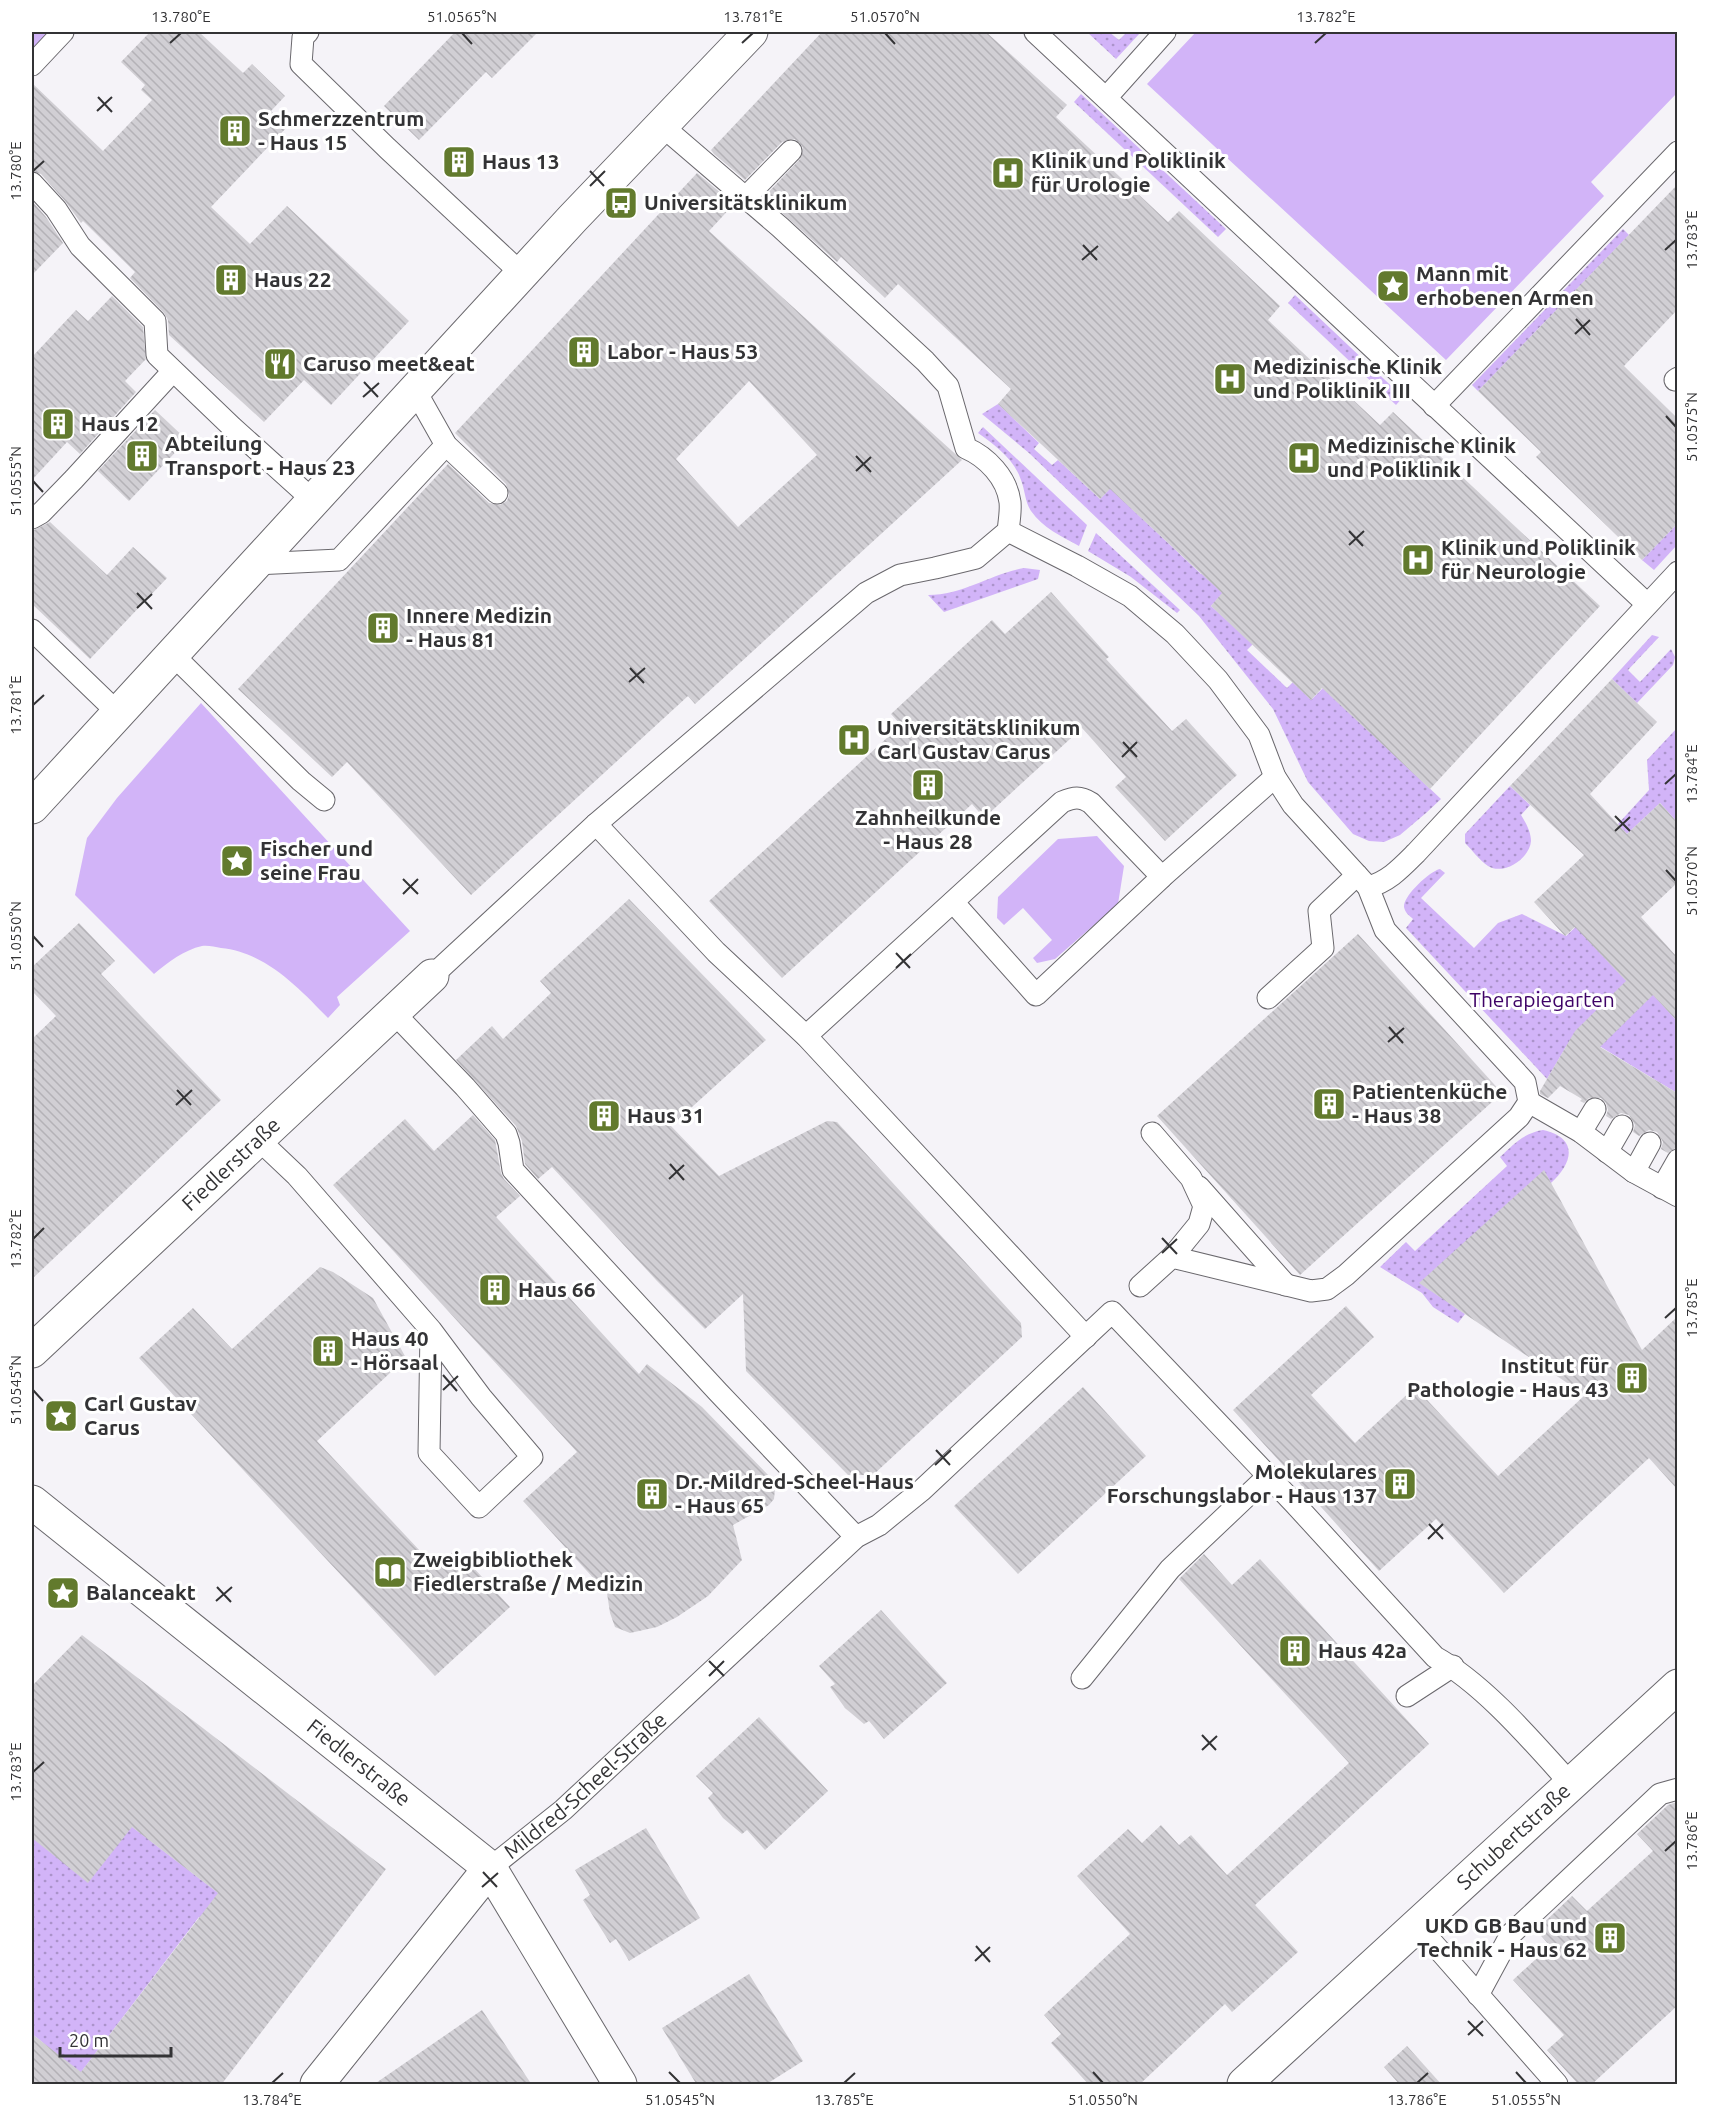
<svg xmlns="http://www.w3.org/2000/svg" width="1709" height="2116" viewBox="0 0 1709 2116" font-family="Ubuntu,sans-serif">
<defs>
<pattern id="grass-dots" width="8" height="8" patternUnits="userSpaceOnUse" patternTransform="scale(1.5)"><rect width="8" height="8" fill="#d2b4f8"/><path d="M2 2h.1M6 6h.1" fill="none" stroke="#ab93ca" stroke-width="1.8" stroke-linecap="round"/></pattern>
<pattern id="building-back-hatch" width="6" height="6" patternUnits="userSpaceOnUse" patternTransform="scale(1.5)"><rect width="6" height="6" fill="#d1cfd4"/><path d="M-1 5l2 2M0 0l6 6M5-1l2 2" fill="none" stroke="#b4b2b7"/></pattern>
</defs>
<rect width="100%" height="100%" fill="#f5f3f8"/>
<g fill="url(#grass-dots)">
<polygon points="1087,32 1109,32 1119,40 1127,32 1141,32 1116,59"/>
<polygon points="1081,94 1226,229 1218,237 1074,102"/>
<polygon points="1623,229 1629,235 1478,391 1472,385"/>
<polygon points="1295,295 1403,397 1396,405 1288,303"/>
<polygon points="998,404 1039,443 1034,449 1052,465 1058,460 1100,499 1131,466 1132,509 1201,574 1243,571 1211,606 1253,644 1247,650 1287,688 1293,682 1311,700 1323,688 1441,799 1426,813 1400,835 1384,842 1369,841 1353,834 1308,782 1273,709 1199,616 1029,453 982,414"/>
<path d="M983 427 1087 525 1079 546C1061 536 1043 528 1031 511 1025 502 1025 490 1021 480 1014 459 995 445 978 433Z"/>
<polygon points="1677,524 1677,545 1654,570 1642,560"/>
<polygon points="1096,533 1180,610 1177,613 1131,577 1088,551"/>
<path d="M1024 568 1040 570 1038 579 944 612 928 595C964 595 990 574 1024 568Z"/>
<polygon points="1652,635 1659,637 1628,670 1640,682 1671,649 1675,657 1673,665 1637,703 1612,679"/>
<polygon points="1677,728 1677,822 1660,803 1627,834 1618,824 1649,790 1647,760"/>
<path d="M1510 786 1530 805 1521 815C1526 823 1531 832 1531 841 1530 858 1504 876 1488 866 1480 861 1472 850 1465 843V834Z"/>
<path d="M1677 832V850L1671 843 1577 929 1624 963 1677 1021V1093L1601 1047 1587 1056 1567 1045 1547 1079 1406 928 1413 919C1410 916 1405 913 1404 907 1403 896 1430 871 1440 869L1445 873 1421 898 1474 948 1498 923 1522 914 1566 936Z"/>
<path d="M1543 1130C1579 1138 1573 1163 1551 1183L1544 1171 1420 1283 1465 1314 1458 1323 1433 1307 1422 1293 1380 1267 1406 1242 1415 1251 1507 1166 1500 1157C1514 1144 1524 1133 1543 1130Z"/>
<polygon points="32,1750 243,1912 199,1917 72,2084 56,2053 32,2034 32,1823 54,1793 32,1776"/>
</g>
<g fill="#d2b4f8">
<polygon points="32,32 50,32 32,51"/>
<polygon points="1196,32 1677,32 1677,93 1591,182 1604,196 1446,360 1147,84"/>
<path d="M201 703 410 931 337 997 340 1005 328 1018C299 988 265 952 221 948 215 947 208 945 202 946 184 950 168 962 154 974L75 895 87 838 117 798Z"/>
<polygon points="1097,836 1124,866 1118,904 1055,959 1037,963 1033,958 1052,940 1023,908 1004,925 997,918 998,897 1058,839"/>
</g>
<g fill="url(#building-back-hatch)" fill-rule="evenodd">
<polygon points="150,32 199,32 243,73 252,64 285,96 271,111 288,126 211,207 250,244 287,206 409,321 331,405 304,380 264,422 169,335 168,320 164,313 130,278 135,272 83,221 81,223 65,201 41,174 32,171 32,83 103,151 152,100 141,90 145,85 121,62"/>
<polygon points="455,32 538,32 492,78 486,72 419,140 384,106"/>
<polygon points="822,32 986,32 1067,105 1056,117 1168,222 1179,211 1280,306 1268,320 1380,425 1393,412 1600,606 1430,789 1322,688 1311,700 1211,606 1222,593 1110,489 1100,499 998,404 1011,389 898,284 885,298 841,257 837,262 764,197 800,159 803,148 799,142 794,139 782,142 745,180 714,154 711,150"/>
<path d="M697 173 734 204 709 231 962 460 695 704 688 696 471 895 347 762 332 777 238 689 448 464 489 503 500 505 507 501 509 495 506 484 455 433ZM749 381 817 455 738 527 676 459Z"/>
<polygon points="1677,185 1677,310 1624,366 1677,418 1677,524 1642,560 1536,457 1541,452 1478,391"/>
<polygon points="32,201 46,217 63,243 32,275"/>
<polygon points="112,296 143,327 146,359 125,381 136,392 80,454 67,442 32,480 32,357 76,310 88,321"/>
<polygon points="155,410 187,440 129,501 98,471"/>
<polygon points="50,522 107,575 133,547 167,578 90,659 32,604 32,531"/>
<polygon points="1051,592 1109,657 1106,659 1172,731 1186,719 1237,775 1165,841 1115,787 1126,777 1082,728 984,818 972,804 782,978 709,901 901,725 891,714 992,620 1005,634"/>
<polygon points="1612,679 1657,722 1590,794 1627,834 1660,803 1677,822 1677,883 1641,917 1677,957 1677,1021 1653,995 1600,1047 1677,1093 1677,1147 1668,1153 1661,1149 1663,1142 1657,1132 1649,1130 1639,1136 1633,1132 1635,1125 1629,1115 1621,1113 1611,1119 1606,1116 1608,1110 1606,1103 1601,1098 1589,1098 1584,1103 1580,1101 1582,1099 1560,1086 1548,1098 1540,1094 1540,1091 1575,1031 1626,981 1575,927 1565,936 1534,902 1584,855 1510,786"/>
<polygon points="629,899 766,1040 671,1126 719,1176 827,1121 837,1122 1021,1323 1022,1337 873,1475 848,1475 746,1371 743,1294 705,1329 657,1281 552,1167 538,1179 525,1164 522,1141 516,1126 456,1060 492,1026 503,1039 551,993 540,981"/>
<polygon points="79,923 115,961 101,974 221,1100 32,1279 32,1039 56,1016 32,991 32,967"/>
<polygon points="1358,934 1502,1093 1300,1275 1157,1116"/>
<polygon points="473,1115 495,1140 501,1173 504,1179 520,1196 496,1217 639,1374 647,1364 702,1407 770,1477 775,1489 774,1499 769,1505 733,1525 742,1560 708,1596 677,1617 657,1627 630,1633 615,1627 610,1613 607,1593 523,1501 577,1452 333,1185 405,1119 434,1151"/>
<polygon points="1544,1170 1642,1350 1677,1317 1677,1489 1649,1458 1504,1593 1436,1519 1379,1571 1233,1410 1346,1306 1374,1337 1311,1395 1355,1443 1415,1387 1498,1476 1585,1395 1419,1283"/>
<polygon points="320,1267 333,1272 373,1298 406,1358 317,1441 436,1568 456,1549 510,1607 435,1676 139,1358 193,1308 232,1349"/>
<polygon points="1083,1387 1146,1456 1018,1574 954,1506"/>
<polygon points="1204,1554 1232,1585 1260,1559 1429,1744 1255,1905 1298,1952 1232,2012 1225,2004 1139,2085 1089,2085 1051,2043 1061,2034 1044,2015 1130,1934 1077,1876 1128,1829 1142,1843 1161,1825 1179,1845 1191,1835 1227,1875 1349,1763 1179,1579"/>
<polygon points="881,1610 947,1683 884,1739 869,1721 864,1724 845,1708 830,1687 835,1684 819,1666"/>
<polygon points="82,1635 386,1869 221,2085 32,2085 32,2034 81,2072 218,1893 132,1827 88,1883 32,1838 32,1686"/>
<polygon points="759,1717 828,1791 765,1850 747,1830 742,1834 723,1818 708,1798 713,1793 696,1776"/>
<polygon points="1677,1802 1677,2006 1591,2085 1579,2085 1547,2050 1564,2035 1513,1980 1550,1946 1536,1930 1572,1896 1587,1911 1653,1851 1637,1834 1668,1805"/>
<polygon points="646,1828 700,1918 629,1961 616,1939 610,1943 583,1900 590,1895 575,1870"/>
<polygon points="749,1974 803,2061 765,2085 697,2085 662,2028"/>
<polygon points="482,2010 532,2085 373,2085"/>
<polygon points="1407,2046 1442,2085 1400,2085 1384,2067"/>
</g>
<g fill="none" stroke-linecap="round" stroke-linejoin="round">
<defs>
<g id="service">
<polyline points="308,32 303,37 301,64 387,148 522,274"/>
<polyline points="1035,32 1647,604"/>
<polyline points="32,65 63,32"/>
<polyline points="1106,98 1165,32"/>
<polyline points="32,183 56,209 80,246 155,321 157,355 232,427 314,501"/>
<polyline points="745,198 791,151"/>
<polyline points="1675,380 1678,378"/>
<polyline points="415,390 446,445 497,493"/>
<polyline points="1434,406 1678,152"/>
<polyline points="32,518 41,513 74,479 173,371"/>
<polyline points="1008,531 1077,566 1130,596 1175,634 1218,680 1259,735 1275,777 1293,805 1368,887 1385,930 1525,1082 1529,1102 1519,1117 1346,1275 1327,1289 1311,1291 1172,1257 1140,1286"/>
<polyline points="255,564 339,560 446,445"/>
<polyline points="32,630 118,713"/>
<polyline points="172,654 301,781 324,800"/>
<polyline points="596,824 716,952 806,1036 1086,1337"/>
<path d="M1368 887C1388 882 1401 868 1416 853L1678 572"/>
<polyline points="953,902 1036,995 1162,877 1275,777"/>
<path d="M432 976 596 824 866 593 900 575 935 568 976 558 1008 531C1009 522 1011 511 1010 502 1007 478 987 457 966 448L948 386 925 361 780 227 661 125"/>
<polyline points="1268,998 1323,948 1319,911 1357,875"/>
<polyline points="393,1012 465,1087 506,1134 509,1143 513,1170 718,1392 856,1537"/>
<path d="M806 1036 1062 802C1074 797 1080 796 1091 803L1162 877"/>
<polyline points="1529,1102 1581,1132 1634,1172 1678,1196"/>
<polyline points="1581,1132 1595,1109"/>
<polyline points="1152,1133 1191,1178 1204,1206 1199,1224 1172,1257"/>
<polyline points="259,1140 297,1176 431,1330 481,1397 532,1457 479,1507 429,1453 431,1330"/>
<polyline points="1607,1152 1622,1126"/>
<polyline points="1634,1172 1650,1143"/>
<polyline points="1199,1187 1286,1285"/>
<polyline points="1662,1188 1678,1160"/>
<polyline points="1082,1678 1170,1569 1268,1476"/>
<polyline points="1407,1696 1453,1666"/>
<path id="s1" d="M490 1868 563 1810 856 1537 879 1525 922 1490 1112 1312 1294 1503 1435 1657C1484 1684 1533 1742 1570 1783"/>
<polyline points="1417,1925 1557,2084"/>
<polyline points="1478,1995 1511,1934 1660,1794 1678,1789"/>
</g>
<g id="minor">
<polyline points="32,807 573,218 751,32"/>
<path id="s2" d="M32 1351 432 976"/>
<path id="s3" d="M32 1502 490 1868 620 2084"/>
<polyline points="317,2084 490,1868"/>
<path id="s4" d="M1244 2084 1678 1686"/>
</g>
</defs>
<use href="#service" stroke="#6a686d" stroke-width="23"/>
<use href="#minor" stroke="#6a686d" stroke-width="35"/>
<use href="#service" stroke="#fff" stroke-width="21"/>
<use href="#minor" stroke="#fff" stroke-width="33"/>
</g>
<path fill="none" stroke="#333335" stroke-width="2" d="M462 33 472 44M885 33 895 44M170 43 181 33M742 43 753 33M1315 43 1326 33M98 97 112 112M97 111 112 97M33 171 44 161M590 171 604 186M590 186 605 171M1083 245 1097 260M1665 250 1676 240M1082 260 1098 246M1576 319 1590 335M1575 334 1590 320M364 382 378 397M363 397 379 383M1666 416 1676 427M856 456 871 472M856 471 871 457M33 481 43 492M1349 531 1363 546M1349 545 1364 531M137 593 152 609M137 608 152 594M630 668 644 683M629 682 645 668M33 705 44 695M1123 742 1137 757M1122 757 1137 742M1665 784 1676 774M1615 816 1630 831M1615 831 1630 817M1666 870 1676 881M403 879 418 894M403 894 418 879M33 936 43 947M896 953 910 968M896 968 911 954M1389 1027 1403 1043M1388 1042 1404 1028M177 1090 191 1105M176 1105 192 1090M670 1164 684 1180M669 1179 684 1165M1162 1238 1177 1254M33 1239 44 1228M1162 1253 1177 1239M1665 1318 1676 1308M443 1375 457 1391M33 1390 43 1401M443 1390 458 1376M936 1450 950 1465M935 1465 951 1450M1429 1524 1443 1539M1428 1539 1443 1524M217 1587 231 1602M216 1601 232 1587M709 1661 724 1676M709 1676 724 1661M1202 1735 1216 1750M1202 1750 1217 1736M33 1772 44 1762M1665 1851 1676 1841M483 1872 497 1887M482 1887 498 1873M976 1946 990 1962M975 1961 990 1947M1468 2021 1483 2036M1468 2035 1483 2021M669 2072 680 2083M1093 2072 1103 2083M1516 2072 1526 2083M272 2083 283 2073M844 2083 855 2073M1417 2083 1428 2073"/>
<defs>
<symbol id="building-square" viewBox="-11 -11 22 22"><rect x="-9" y="-9" width="18" height="18" rx="4" fill="#627a2d" stroke="#fff"/><path d="M-4-6H4V6H1V3H-1V6H-4ZM-2.5-4.3h1.7v1.8h-1.7ZM.8-4.3h1.7v1.8H.8ZM-2.5-1h1.7V.8h-1.7ZM.8-1h1.7V.8H.8Z" fill="#fff"/></symbol>
<symbol id="hospital-square" viewBox="-11 -11 22 22"><rect x="-9" y="-9" width="18" height="18" rx="4" fill="#627a2d" stroke="#fff"/><path d="M-5-5h3v3.5h4V-5h3V5h-3V1.5h-4V5h-3Z" fill="#fff"/></symbol>
<symbol id="bus-square" viewBox="-11 -11 22 22"><rect x="-9" y="-9" width="18" height="18" rx="4" fill="#627a2d" stroke="#fff"/><path d="M-5-6H5V4H4V6H2V4H-2V6H-4V4H-5ZM-3.5-4V0h7V-4ZM-3.5 1.2v1.5H-2V1.2ZM2 1.2v1.5H3.5V1.2Z" fill="#fff"/></symbol>
<symbol id="sight-square" viewBox="-11 -11 22 22"><rect x="-9" y="-9" width="18" height="18" rx="4" fill="#627a2d" stroke="#fff"/><path d="M0-6L1.8-2.2L6-1.7L2.9 1.2L3.7 5.4L0 3.3L-3.7 5.4L-2.9 1.2L-6-1.7L-1.8-2.2Z" fill="#fff"/></symbol>
<symbol id="restaurant-square" viewBox="-11 -11 22 22"><rect x="-9" y="-9" width="18" height="18" rx="4" fill="#627a2d" stroke="#fff"/><path d="M-5-6h1v4h1v-4h1v4h1v-4h1v5L-1.5 .5V6h-2V.5L-5-1ZM5-6V6H3V1.5H1.5Q1.5-4 5-6Z" fill="#fff"/></symbol>
<symbol id="library-square" viewBox="-11 -11 22 22"><rect x="-9" y="-9" width="18" height="18" rx="4" fill="#627a2d" stroke="#fff"/><path d="M-6-4Q-3-5.5-.7-3.5V5Q-3 3-6 4ZM6-4Q3-5.5 .7-3.5V5Q3 3 6 4Z" fill="#fff"/></symbol>
</defs>
<g fill-rule="evenodd">
<use href="#building-square" x="216" y="112" width="38" height="38"/>
<use href="#building-square" x="440" y="143" width="38" height="38"/>
<use href="#hospital-square" x="989" y="154" width="38" height="38"/>
<use href="#bus-square" x="602" y="184" width="38" height="38"/>
<use href="#building-square" x="212" y="261" width="38" height="38"/>
<use href="#sight-square" x="1374" y="267" width="38" height="38"/>
<use href="#building-square" x="565" y="333" width="38" height="38"/>
<use href="#restaurant-square" x="261" y="345" width="38" height="38"/>
<use href="#hospital-square" x="1211" y="360" width="38" height="38"/>
<use href="#building-square" x="39" y="405" width="38" height="38"/>
<use href="#building-square" x="123" y="437" width="38" height="38"/>
<use href="#hospital-square" x="1285" y="439" width="38" height="38"/>
<use href="#hospital-square" x="1399" y="541" width="38" height="38"/>
<use href="#building-square" x="364" y="609" width="38" height="38"/>
<use href="#hospital-square" x="835" y="721" width="38" height="38"/>
<use href="#building-square" x="909" y="766" width="38" height="38"/>
<use href="#sight-square" x="218" y="842" width="38" height="38"/>
<use href="#building-square" x="1310" y="1085" width="38" height="38"/>
<use href="#building-square" x="585" y="1097" width="38" height="38"/>
<use href="#building-square" x="476" y="1271" width="38" height="38"/>
<use href="#building-square" x="309" y="1332" width="38" height="38"/>
<use href="#building-square" x="1613" y="1359" width="38" height="38"/>
<use href="#sight-square" x="42" y="1397" width="38" height="38"/>
<use href="#building-square" x="1381" y="1465" width="38" height="38"/>
<use href="#building-square" x="633" y="1475" width="38" height="38"/>
<use href="#library-square" x="371" y="1553" width="38" height="38"/>
<use href="#sight-square" x="44" y="1574" width="38" height="38"/>
<use href="#building-square" x="1276" y="1632" width="38" height="38"/>
<use href="#building-square" x="1591" y="1919" width="38" height="38"/>
</g>
<g text-anchor="middle" stroke-width="6" stroke-linejoin="round" paint-order="stroke">
<g font-size="21" font-weight="bold" fill="#333335" stroke="#fff" text-anchor="start">
<text x="258" y="126">Schmerzzentrum<tspan x="258" dy="24">- Haus 15</tspan></text>
<text x="1031" y="168">Klinik und Poliklinik<tspan x="1031" dy="24">für Urologie</tspan></text>
<text x="482" y="169">Haus 13</text>
<text x="644" y="210">Universitätsklinikum</text>
<text x="1416" y="281">Mann mit<tspan x="1416" dy="24">erhobenen Armen</tspan></text>
<text x="254" y="287">Haus 22</text>
<text x="607" y="359">Labor - Haus 53</text>
<text x="303" y="371">Caruso meet&amp;eat</text>
<text x="1253" y="374">Medizinische Klinik<tspan x="1253" dy="24">und Poliklinik III</tspan></text>
<text x="81" y="431">Haus 12</text>
<text x="165" y="451">Abteilung<tspan x="165" dy="24">Transport - Haus 23</tspan></text>
<text x="1327" y="453">Medizinische Klinik<tspan x="1327" dy="24">und Poliklinik I</tspan></text>
<text x="1441" y="555">Klinik und Poliklinik<tspan x="1441" dy="24">für Neurologie</tspan></text>
<text x="406" y="623">Innere Medizin<tspan x="406" dy="24">- Haus 81</tspan></text>
<text x="877" y="735">Universitätsklinikum<tspan x="877" dy="24">Carl Gustav Carus</tspan></text>
<text x="928" y="825" text-anchor="middle">Zahnheilkunde<tspan x="928" dy="24">- Haus 28</tspan></text>
<text x="260" y="856">Fischer und<tspan x="260" dy="24">seine Frau</tspan></text>
<text x="1352" y="1099">Patientenküche<tspan x="1352" dy="24">- Haus 38</tspan></text>
<text x="627" y="1123">Haus 31</text>
<text x="518" y="1297">Haus 66</text>
<text x="351" y="1346">Haus 40<tspan x="351" dy="24">- Hörsaal</tspan></text>
<text x="1609" y="1373" text-anchor="end">Institut für<tspan x="1609" dy="24">Pathologie - Haus 43</tspan></text>
<text x="84" y="1411">Carl Gustav<tspan x="84" dy="24">Carus</tspan></text>
<text x="1377" y="1479" text-anchor="end">Molekulares<tspan x="1377" dy="24">Forschungslabor - Haus 137</tspan></text>
<text x="675" y="1489">Dr.-Mildred-Scheel-Haus<tspan x="675" dy="24">- Haus 65</tspan></text>
<text x="413" y="1567">Zweigbibliothek<tspan x="413" dy="24">Fiedlerstraße / Medizin</tspan></text>
<text x="86" y="1600">Balanceakt</text>
<text x="1318" y="1658">Haus 42a</text>
<text x="1587" y="1933" text-anchor="end">UKD GB Bau und<tspan x="1587" dy="24">Technik - Haus 62</tspan></text>
</g>
<g font-size="21" fill="#3e0266" stroke="#fff">
<text x="1542" y="1007">Therapiegarten</text>
</g>
<g font-size="21" fill="#333335" stroke="#fff">
<text dy="7" stroke="none"><textPath href="#s2" startOffset="273">Fiedlerstraße</textPath></text>
<text dy="7" stroke="none"><textPath href="#s3" startOffset="418">Fiedlerstraße</textPath></text>
<text dy="7" stroke="none"><textPath href="#s1" startOffset="126">Mildred-Scheel-Straße</textPath></text>
<text dy="7" stroke="none"><textPath href="#s4" startOffset="366">Schubertstraße</textPath></text>
</g>
</g>
<rect width="1709" height="2116" fill="none" stroke="#ffffff" stroke-width="66"/>
<path d="M60 2047v9h111v-9" fill="none" stroke="#333335" stroke-width="3"/>
<text x="69" y="2047" font-size="18" fill="#333335" stroke="#ffffff" stroke-width="4.5" paint-order="stroke">20 m</text>
<rect x="33" y="33" width="1643" height="2050" fill="none" stroke="#333335" stroke-width="2"/>
<g font-size="15" text-anchor="middle" fill="#333335">
<text x="181" y="22">13.780°E</text>
<text x="462" y="22">51.0565°N</text>
<text x="753" y="22">13.781°E</text>
<text x="885" y="22">51.0570°N</text>
<text x="1326" y="22">13.782°E</text>
<text transform="translate(16 171) rotate(-90)" y="5">13.780°E</text>
<text transform="translate(1692 240) rotate(-90)" y="5">13.783°E</text>
<text transform="translate(1692 427) rotate(-90)" y="5">51.0575°N</text>
<text transform="translate(16 481) rotate(-90)" y="5">51.0555°N</text>
<text transform="translate(16 705) rotate(-90)" y="5">13.781°E</text>
<text transform="translate(1692 774) rotate(-90)" y="5">13.784°E</text>
<text transform="translate(1692 881) rotate(-90)" y="5">51.0570°N</text>
<text transform="translate(16 936) rotate(-90)" y="5">51.0550°N</text>
<text transform="translate(16 1239) rotate(-90)" y="5">13.782°E</text>
<text transform="translate(1692 1308) rotate(-90)" y="5">13.785°E</text>
<text transform="translate(16 1390) rotate(-90)" y="5">51.0545°N</text>
<text transform="translate(16 1772) rotate(-90)" y="5">13.783°E</text>
<text transform="translate(1692 1841) rotate(-90)" y="5">13.786°E</text>
<text x="272" y="2105">13.784°E</text>
<text x="680" y="2105">51.0545°N</text>
<text x="844" y="2105">13.785°E</text>
<text x="1103" y="2105">51.0550°N</text>
<text x="1417" y="2105">13.786°E</text>
<text x="1526" y="2105">51.0555°N</text>
</g>
</svg>
